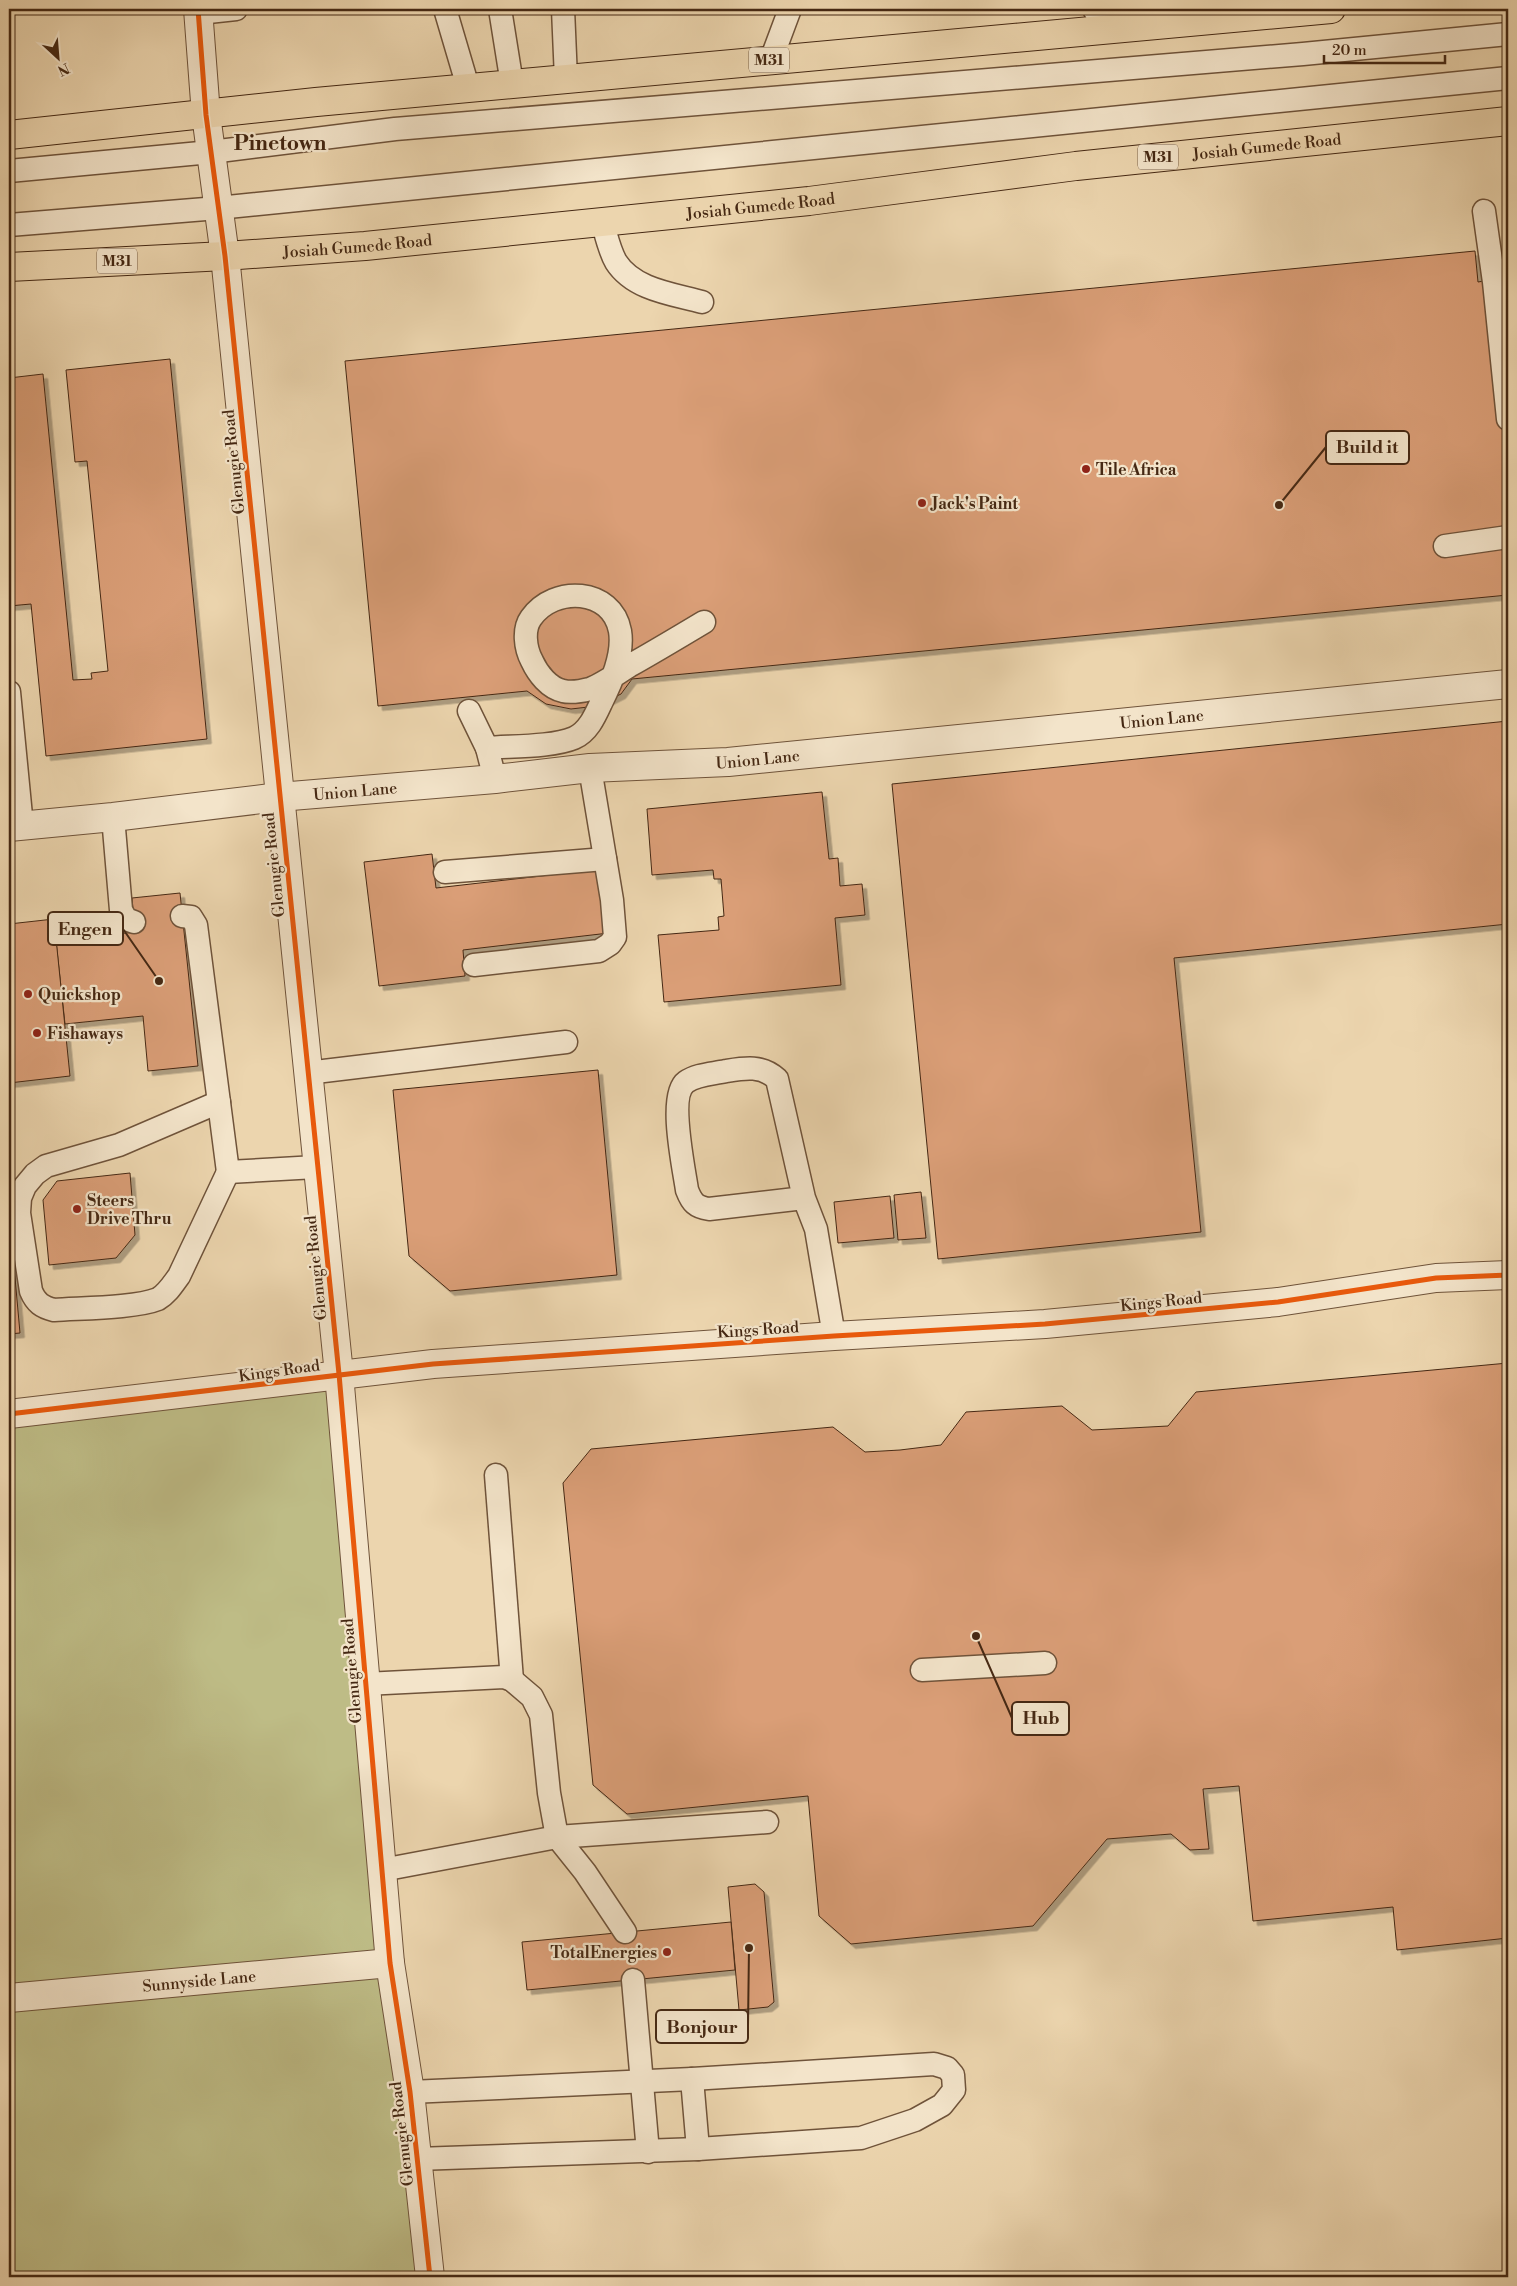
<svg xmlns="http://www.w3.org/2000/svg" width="1517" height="2286" viewBox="0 0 1517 2286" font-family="'Libre Bodoni',serif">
<defs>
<filter id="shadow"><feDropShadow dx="4.5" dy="4.5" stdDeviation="0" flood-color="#0004"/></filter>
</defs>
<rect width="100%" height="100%" fill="#ecd5ae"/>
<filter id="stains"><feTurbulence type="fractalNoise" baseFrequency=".004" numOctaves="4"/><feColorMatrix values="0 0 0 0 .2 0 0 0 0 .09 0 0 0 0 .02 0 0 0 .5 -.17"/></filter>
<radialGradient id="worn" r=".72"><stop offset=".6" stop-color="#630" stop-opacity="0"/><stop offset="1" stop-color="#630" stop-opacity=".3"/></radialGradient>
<polygon fill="#bebc86" stroke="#82724c" points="339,1375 430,2277 9,2277 9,1416"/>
<g fill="#da9e77" stroke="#452813" filter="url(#shadow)">
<polygon points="1475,251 1478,282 1508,277 1508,595 632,679 621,694 597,706 571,709 546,704 527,691 378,706 345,361"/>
<polygon points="170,359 207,739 46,756 31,604 9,606 9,378 43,374 73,680 92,679 91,673 108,671 87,461 75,462 66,370"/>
<polygon points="1508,721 1508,924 1174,958 1201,1232 938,1259 892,784"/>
<polygon points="822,792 829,859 838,858 840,886 862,884 865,915 835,918 841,985 664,1002 658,935 719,930 718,917 724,916 721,879 714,879 713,870 652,875 647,809"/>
<polygon points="432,854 436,888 602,869 609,933 463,950 465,976 379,986 364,862"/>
<polygon points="180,893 198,1066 148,1071 143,1016 65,1024 56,941 135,932 132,898"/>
<polygon points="54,919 70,1076 9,1083 9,924"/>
<polygon points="598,1070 617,1275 450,1291 409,1256 393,1090"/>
<polygon points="130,1173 135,1235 116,1258 49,1265 43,1200 57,1181"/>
<polygon points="921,1192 926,1238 898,1240 894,1195"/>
<polygon points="890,1196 894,1238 838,1243 834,1202"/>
<polygon points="9,1233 11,1233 20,1333 9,1334"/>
<polygon points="1508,1363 1508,1938 1397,1950 1393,1907 1253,1921 1239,1786 1203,1789 1209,1849 1190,1850 1171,1834 1107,1839 1033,1926 851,1944 819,1916 808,1796 627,1814 593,1785 563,1483 591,1449 833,1427 865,1452 900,1450 941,1445 966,1412 1062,1406 1092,1430 1168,1426 1196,1392"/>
<polygon points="755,1884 764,1892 774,2002 768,2007 739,2010 728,1887"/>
<polygon points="731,1922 735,1970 527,1990 522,1942"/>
</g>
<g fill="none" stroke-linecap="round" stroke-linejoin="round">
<defs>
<g id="service">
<polyline points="445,9 468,87"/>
<polyline points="500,9 512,84"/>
<polyline points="563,9 566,79"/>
<polyline points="1094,9 1106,29"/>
<polyline points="199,13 236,9"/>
<polyline points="771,60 790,9"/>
<polyline points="9,171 211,152 395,129 1303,54 1508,34"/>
<polyline points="1484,211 1494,282 1508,419"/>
<path d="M602 221C606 234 609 250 616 262 634 290 673 294 702 302"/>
<polyline points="9,225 218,208 1508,78"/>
<polyline points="1445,546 1508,537"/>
<polyline points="9,692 22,826"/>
<polyline points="469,711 487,748 495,779"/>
<path d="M487 748C511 746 553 747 574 738 588 732 595 716 601 703 611 683 624 655 620 631 612 588 554 585 531 618 523 629 525 648 532 661 538 674 549 688 563 691 571 693 582 691 590 689 603 684 617 674 629 666 654 652 679 637 704 622"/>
<polyline points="113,817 121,910 126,919 134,922"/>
<polyline points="445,872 605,859"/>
<polyline points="182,916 191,917 196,925 228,1172 316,1167"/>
<polyline points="474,965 599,951 610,944 615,937 612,900 590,768"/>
<polyline points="307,1073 566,1042"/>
<path d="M219 1102 119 1145 46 1166 35 1174 25 1186 20 1198 19 1213 31 1291C36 1303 42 1307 54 1310 80 1308 136 1308 158 1299 167 1294 173 1284 179 1276L228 1172"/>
<path d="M804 1198 709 1209C696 1207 692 1203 687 1190 684 1169 668 1095 686 1082 697 1074 713 1074 726 1071 745 1068 762 1065 777 1079L804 1198 816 1229 834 1336"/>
<polyline points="496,1475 512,1680"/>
<polyline points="922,1670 1045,1663"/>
<polyline points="365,1684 504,1677 512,1680 532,1697 541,1715 549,1793 557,1837 585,1872 625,1932"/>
<polyline points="382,1870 557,1837 767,1822"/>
<polyline points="633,1980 648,2152"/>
<polyline points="692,2079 698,2149"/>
<polyline points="410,2092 692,2079 934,2064 947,2068 953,2075 954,2090 942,2105 915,2120 861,2138 698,2149 417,2159"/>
</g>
<g id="minor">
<polyline points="198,9 206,115"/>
<path id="s1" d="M9 827 113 817 279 797 495 779 590 768 728 762 1508 684"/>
<polyline points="9,1414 433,1364 834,1336 1045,1324 1278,1302 1436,1278 1508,1275"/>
<path id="s2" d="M9 1998 390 1963"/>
</g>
<polyline id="tertiary" points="206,115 225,256 339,1374 390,1963 410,2092 430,2277"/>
<g id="primary">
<polyline points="9,135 316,102 1331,9"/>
<path id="s3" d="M9 267 225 256 365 246 809 201 1076 166 1508 121"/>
</g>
</defs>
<use href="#service" stroke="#6f533a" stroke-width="25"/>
<use href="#minor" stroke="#6f533a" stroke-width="30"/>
<use href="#tertiary" stroke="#6f533a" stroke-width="30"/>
<use href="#primary" stroke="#452813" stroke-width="30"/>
<use href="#service" stroke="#f3e4ca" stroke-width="22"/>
<use href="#minor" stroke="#f3e4ca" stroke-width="28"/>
<use href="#tertiary" stroke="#f3e4ca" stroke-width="28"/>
<use href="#primary" stroke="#ecd5ae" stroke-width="28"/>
<defs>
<g id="cycleway">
<polyline points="198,9 206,115 225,256 339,1374 390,1963 410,2092 430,2277"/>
<polyline points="9,1414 433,1364 834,1336 1045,1324 1278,1302 1436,1278 1508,1275"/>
</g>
</defs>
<use href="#cycleway" stroke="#f3e4ca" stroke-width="8"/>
<use href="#cycleway" stroke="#e8590c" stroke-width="5"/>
</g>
<g fill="#8f2418" stroke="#f3e4ca" stroke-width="2">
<circle cx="1086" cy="469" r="5"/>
<circle cx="922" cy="503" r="5"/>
<circle cx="28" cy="994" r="5"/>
<circle cx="37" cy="1033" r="5"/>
<circle cx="77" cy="1209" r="5"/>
<circle cx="667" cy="1952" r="5"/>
</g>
<g text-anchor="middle" stroke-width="4.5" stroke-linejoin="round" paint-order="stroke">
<g fill="#f3e4ca" stroke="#79604a" stroke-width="1">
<rect x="749" y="47.5" width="40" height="25" rx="4"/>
<rect x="1138" y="144.5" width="40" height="25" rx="4"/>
<rect x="97" y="248.5" width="40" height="25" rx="4"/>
</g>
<g font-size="15" font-weight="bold" fill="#452813">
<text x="769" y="65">M31</text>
<text x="1158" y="162">M31</text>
<text x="117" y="266">M31</text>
</g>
<g font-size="16" fill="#452813" stroke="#f3e4ca">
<text dy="6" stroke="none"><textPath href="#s3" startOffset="1264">Josiah Gumede Road</textPath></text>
<text dy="6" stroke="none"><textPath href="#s3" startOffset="754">Josiah Gumede Road</textPath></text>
<text dy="6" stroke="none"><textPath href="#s3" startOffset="349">Josiah Gumede Road</textPath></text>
<text transform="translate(233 462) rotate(-96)" y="6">Glenugie Road</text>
<text dy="6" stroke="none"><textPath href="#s1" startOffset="1158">Union Lane</textPath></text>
<text dy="6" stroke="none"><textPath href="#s1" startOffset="752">Union Lane</textPath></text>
<text dy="6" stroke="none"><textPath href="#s1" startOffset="348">Union Lane</textPath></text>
<text transform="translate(273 865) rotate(-96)" y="6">Glenugie Road</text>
<text transform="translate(315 1268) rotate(-96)" y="6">Glenugie Road</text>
<text transform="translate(1161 1301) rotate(-6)" y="6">Kings Road</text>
<text transform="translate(758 1329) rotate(-4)" y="6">Kings Road</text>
<text transform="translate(279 1370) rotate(-8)" y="6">Kings Road</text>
<text transform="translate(351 1671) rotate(-95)" y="6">Glenugie Road</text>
<text dy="6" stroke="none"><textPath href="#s2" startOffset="191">Sunnyside Lane</textPath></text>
<text transform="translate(401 2134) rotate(-97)" y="6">Glenugie Road</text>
</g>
<g font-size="16" font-weight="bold" fill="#452813" stroke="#f3e4ca" text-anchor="start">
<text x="1096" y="475">Tile Africa</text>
<text x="932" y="509">Jack's Paint</text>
<text x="38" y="1000">Quickshop</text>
<text x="47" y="1039">Fishaways</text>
<text x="87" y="1206">Steers<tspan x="87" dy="18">Drive Thru</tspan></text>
<text x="657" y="1958" text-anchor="end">TotalEnergies</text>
</g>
<g font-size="21" font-weight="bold" fill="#452813" stroke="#f3e4ca">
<text x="280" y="150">Pinetown</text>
</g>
</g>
<path fill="none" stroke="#452813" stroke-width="2" d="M1279 505L1326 447M159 981L123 929M976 1636L1012 1718M749 1948L748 2026"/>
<g fill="#452813" stroke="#f3e4ca" stroke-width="2">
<circle cx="1279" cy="505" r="5"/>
<circle cx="159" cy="981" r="5"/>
<circle cx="976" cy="1636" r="5"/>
<circle cx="749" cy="1948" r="5"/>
</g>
<g fill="#f3e4ca" stroke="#452813" stroke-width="2">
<rect x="1326" y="431" width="83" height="33" rx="5"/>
<rect x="48" y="912" width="75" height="33" rx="5"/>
<rect x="1012" y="1702" width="57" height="33" rx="5"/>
<rect x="656" y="2010" width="92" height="33" rx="5"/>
</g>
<g font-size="18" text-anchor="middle" font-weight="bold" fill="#452813">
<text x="1367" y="453">Build it</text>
<text x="85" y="935">Engen</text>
<text x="1041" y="1724">Hub</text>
<text x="702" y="2033">Bonjour</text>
</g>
<rect width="1517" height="2286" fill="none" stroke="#ecd5ae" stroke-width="30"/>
<rect x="10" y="10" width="1497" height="2266" fill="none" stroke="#452813" stroke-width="2.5"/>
<rect x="15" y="15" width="1487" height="2256" fill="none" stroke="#452813"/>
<g transform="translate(58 58) rotate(154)" stroke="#f3e4ca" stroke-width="4" paint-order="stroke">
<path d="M0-4L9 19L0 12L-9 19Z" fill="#452813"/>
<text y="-8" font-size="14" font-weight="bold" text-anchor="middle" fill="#452813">N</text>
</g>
<path d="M1324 55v8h121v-8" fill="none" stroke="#452813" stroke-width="2.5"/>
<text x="1332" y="55" font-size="15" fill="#452813" stroke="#f3e4ca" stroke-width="4" paint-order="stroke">20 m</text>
<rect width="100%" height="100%" filter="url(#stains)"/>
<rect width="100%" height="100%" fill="url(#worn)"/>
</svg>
